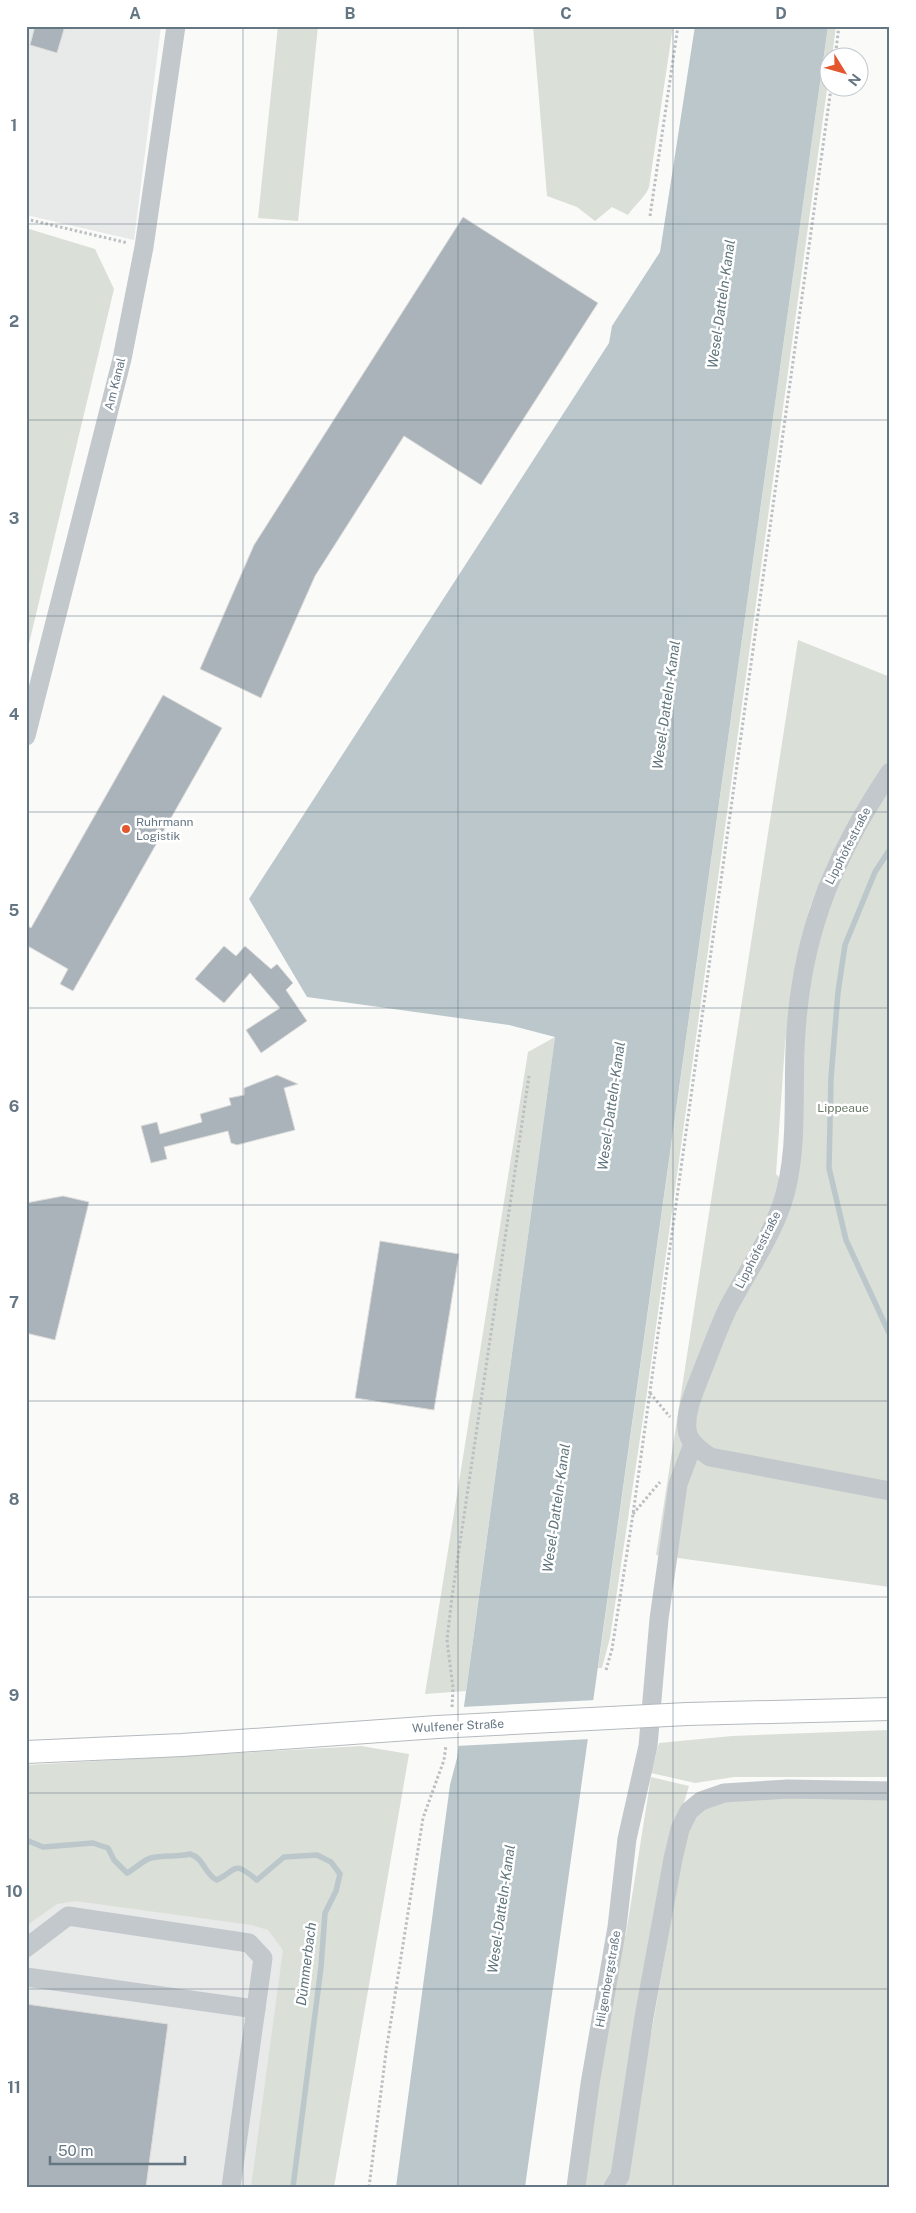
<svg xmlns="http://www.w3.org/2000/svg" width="916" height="2213" viewBox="0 0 916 2213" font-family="'Public Sans',sans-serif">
<rect width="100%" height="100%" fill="#fafaf8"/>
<g fill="#e8e9e9">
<polygon points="26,26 161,26 134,240 26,215"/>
<polygon points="373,1838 326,2187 26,2187 26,1860"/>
</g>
<g fill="#dadfd7">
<polygon points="278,26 318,26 298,221 258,218"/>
<path d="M533 26H673L649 187C646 196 634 206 628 215L612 207 595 221 577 207 547 196Z"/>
<polygon points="828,26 836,26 832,57 828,58 828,82 647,1392 610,1638 602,1668 598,1668"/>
<polygon points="26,228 95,249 114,289 26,656"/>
<polygon points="798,640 890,677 890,758 840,838 826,867 810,907 799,949 785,1044 776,1174 792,1190 809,939 890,767 890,1587 656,1555"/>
<polygon points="555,1037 466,1691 425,1694 528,1052"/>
<polygon points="890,1730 890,1777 734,1777 695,1783 651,1773 659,1743 732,1736"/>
<polygon points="361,1746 409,1754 334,2187 251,2187 283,1950 268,1930 252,1925 75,1901 57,1904 26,1926 26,1765"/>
<polygon points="651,1777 689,1786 671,1846 609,2187 583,2187 616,1956 626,1934"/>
<polygon points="890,1796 890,2187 624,2187 689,1819 721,1799"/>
</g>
<polygon fill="#bbc7cb" points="695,26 828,26 525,2187 396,2187 450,1785 457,1758 555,1037 509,1025 307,997 249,899 609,343 612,326 660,252"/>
<polygon fill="#fafaf8" points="596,1700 590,1739 456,1746 462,1707"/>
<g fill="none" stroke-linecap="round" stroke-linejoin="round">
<g stroke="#bbc7cb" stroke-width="5.5">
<polyline points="890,849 875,872 845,945 838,992 831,1078 829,1168 846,1240 890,1335"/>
<path d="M26 1840 43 1847 93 1843 108 1848 114 1860 127 1873C135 1869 143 1860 151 1858 164 1855 177 1857 190 1854 204 1858 205 1875 217 1880 239 1869 232 1860 257 1880L284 1857 317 1855 331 1862 340 1874 336 1891 325 1913 321 1967 293 2187"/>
</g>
</g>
<g fill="#aab3b9" stroke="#dcdcda">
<polygon points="35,26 65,26 57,53 30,45"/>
<polygon points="463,217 598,303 481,485 404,436 315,576 261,698 200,669 254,545"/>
<polygon points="163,695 222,728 73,991 60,984 68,969 26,945 26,925 31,928"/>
<polygon points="224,946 236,956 245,946 271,969 277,964 293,983 286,990 307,1021 261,1053 246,1030 280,1008 250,973 224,1003 195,979"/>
<polygon points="277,1075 298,1084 284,1088 295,1130 237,1145 231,1143 228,1131 164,1147 167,1159 151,1163 141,1126 157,1122 160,1134 202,1122 200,1114 231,1105 229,1098 244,1095 244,1088"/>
<polygon points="63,1196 89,1202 55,1340 26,1333 26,1203"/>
<polygon points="380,1241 459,1254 434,1410 355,1398"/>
<polygon points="26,2004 168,2024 146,2187 26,2187"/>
</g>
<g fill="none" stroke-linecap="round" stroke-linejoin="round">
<defs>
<g id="major">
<polyline points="687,1714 890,1709"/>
<polyline points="26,1752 182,1745 437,1727"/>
</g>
</defs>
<use href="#major" stroke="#b5babe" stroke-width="24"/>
<g stroke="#bbbfc2" stroke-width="3" stroke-dasharray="2.5 2.5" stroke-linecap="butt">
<polyline points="835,58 839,26"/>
<polyline points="650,216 678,26"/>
<polyline points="26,219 128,243"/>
<polyline points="650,1393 670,1417"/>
<polyline points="633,1514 660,1482"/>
<polyline points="606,1670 612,1649 633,1514 831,88"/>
<polyline points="452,1707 453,1688 447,1640 452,1597 529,1076"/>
<polyline points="369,2187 386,2052 423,1818 444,1760 446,1745"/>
</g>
<g stroke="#c3c8cc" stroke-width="19">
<polyline points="26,736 122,359 144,247 176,26"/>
<path d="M890 772C830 862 799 941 795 1050 793 1101 798 1156 782 1204 769 1241 746 1274 728 1308 718 1329 710 1352 701 1374 695 1390 685 1411 687 1429 688 1442 700 1450 710 1457L890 1491"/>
<polyline points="26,1948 68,1916 249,1943 263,1958 231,2187"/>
<polyline points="26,1977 256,2009"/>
<polyline points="576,2187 590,2084 617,1927 627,1839 648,1746 659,1619 678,1484 693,1444"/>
<polyline points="613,2187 620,2176 644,2017 673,1859 680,1829 689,1811 701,1801 724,1793 788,1789 890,1791"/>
</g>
<use href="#major" stroke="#fff" stroke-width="22"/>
<defs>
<polyline id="major-bridge" points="437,1727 687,1714"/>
</defs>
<use href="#major-bridge" stroke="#b5babe" stroke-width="24" stroke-linecap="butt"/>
<use href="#major-bridge" stroke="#fff" stroke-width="22"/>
</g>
<path fill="none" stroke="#657683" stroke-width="1" stroke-opacity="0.55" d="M243 26V2187M458 26V2187M673 26V2187M26 224H890M26 420H890M26 616H890M26 812H890M26 1008H890M26 1205H890M26 1401H890M26 1597H890M26 1793H890M26 1989H890"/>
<circle fill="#e4572e" stroke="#fff" stroke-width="2" cx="126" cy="829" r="5"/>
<g text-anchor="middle" stroke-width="5" stroke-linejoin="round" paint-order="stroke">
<g font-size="12" fill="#657683" stroke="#fff">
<text transform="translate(115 384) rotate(-76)" y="4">Am Kanal</text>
<text transform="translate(848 846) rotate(-63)" y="4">Lipphöfestraße</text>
<text transform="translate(758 1250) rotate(-63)" y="4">Lipphöfestraße</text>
<text transform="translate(458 1726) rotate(-3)" y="4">Wulfener Straße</text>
<text transform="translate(608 1979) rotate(-80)" y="4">Hilgenbergstraße</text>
</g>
<g font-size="12" fill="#657683" stroke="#fff" text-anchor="start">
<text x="136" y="826">Ruhrmann<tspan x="136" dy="14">Logistik</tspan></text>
</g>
<g font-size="12" fill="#687a64" stroke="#fff">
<text x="843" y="1112">Lippeaue</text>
</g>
<g font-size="14" font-style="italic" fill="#60757c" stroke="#fff">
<text transform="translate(721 304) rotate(-82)" y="5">Wesel-Datteln-Kanal</text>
<text transform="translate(666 705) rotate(-82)" y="5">Wesel-Datteln-Kanal</text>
<text transform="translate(611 1106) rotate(-82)" y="5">Wesel-Datteln-Kanal</text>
<text transform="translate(556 1508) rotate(-82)" y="5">Wesel-Datteln-Kanal</text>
<text transform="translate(501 1909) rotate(-82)" y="5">Wesel-Datteln-Kanal</text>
<text transform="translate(306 1964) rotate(-83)" y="5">Dümmerbach</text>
</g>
</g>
<rect width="916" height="2213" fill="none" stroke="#ffffff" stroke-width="55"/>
<g transform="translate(844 72) rotate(127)"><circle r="24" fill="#ffffff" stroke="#c1c8cd"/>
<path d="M0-4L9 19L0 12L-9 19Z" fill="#e4572e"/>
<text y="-8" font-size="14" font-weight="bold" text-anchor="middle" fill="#657683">N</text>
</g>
<path d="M50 2156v8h135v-8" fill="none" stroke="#657683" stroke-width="2.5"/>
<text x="58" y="2156" font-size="15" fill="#657683" stroke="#ffffff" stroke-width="4" paint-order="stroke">50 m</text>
<rect x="28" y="28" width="860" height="2158" fill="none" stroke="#657683" stroke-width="2"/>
<g font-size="16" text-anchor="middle" font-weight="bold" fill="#657683">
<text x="135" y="19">A</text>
<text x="350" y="19">B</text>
<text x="566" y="19">C</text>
<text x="781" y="19">D</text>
<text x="14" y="131">1</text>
<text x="14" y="327">2</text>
<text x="14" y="524">3</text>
<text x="14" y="720">4</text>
<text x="14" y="916">5</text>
<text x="14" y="1112">6</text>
<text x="14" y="1308">7</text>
<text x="14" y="1505">8</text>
<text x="14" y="1701">9</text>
<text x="14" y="1897">10</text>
<text x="14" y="2093">11</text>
</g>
</svg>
